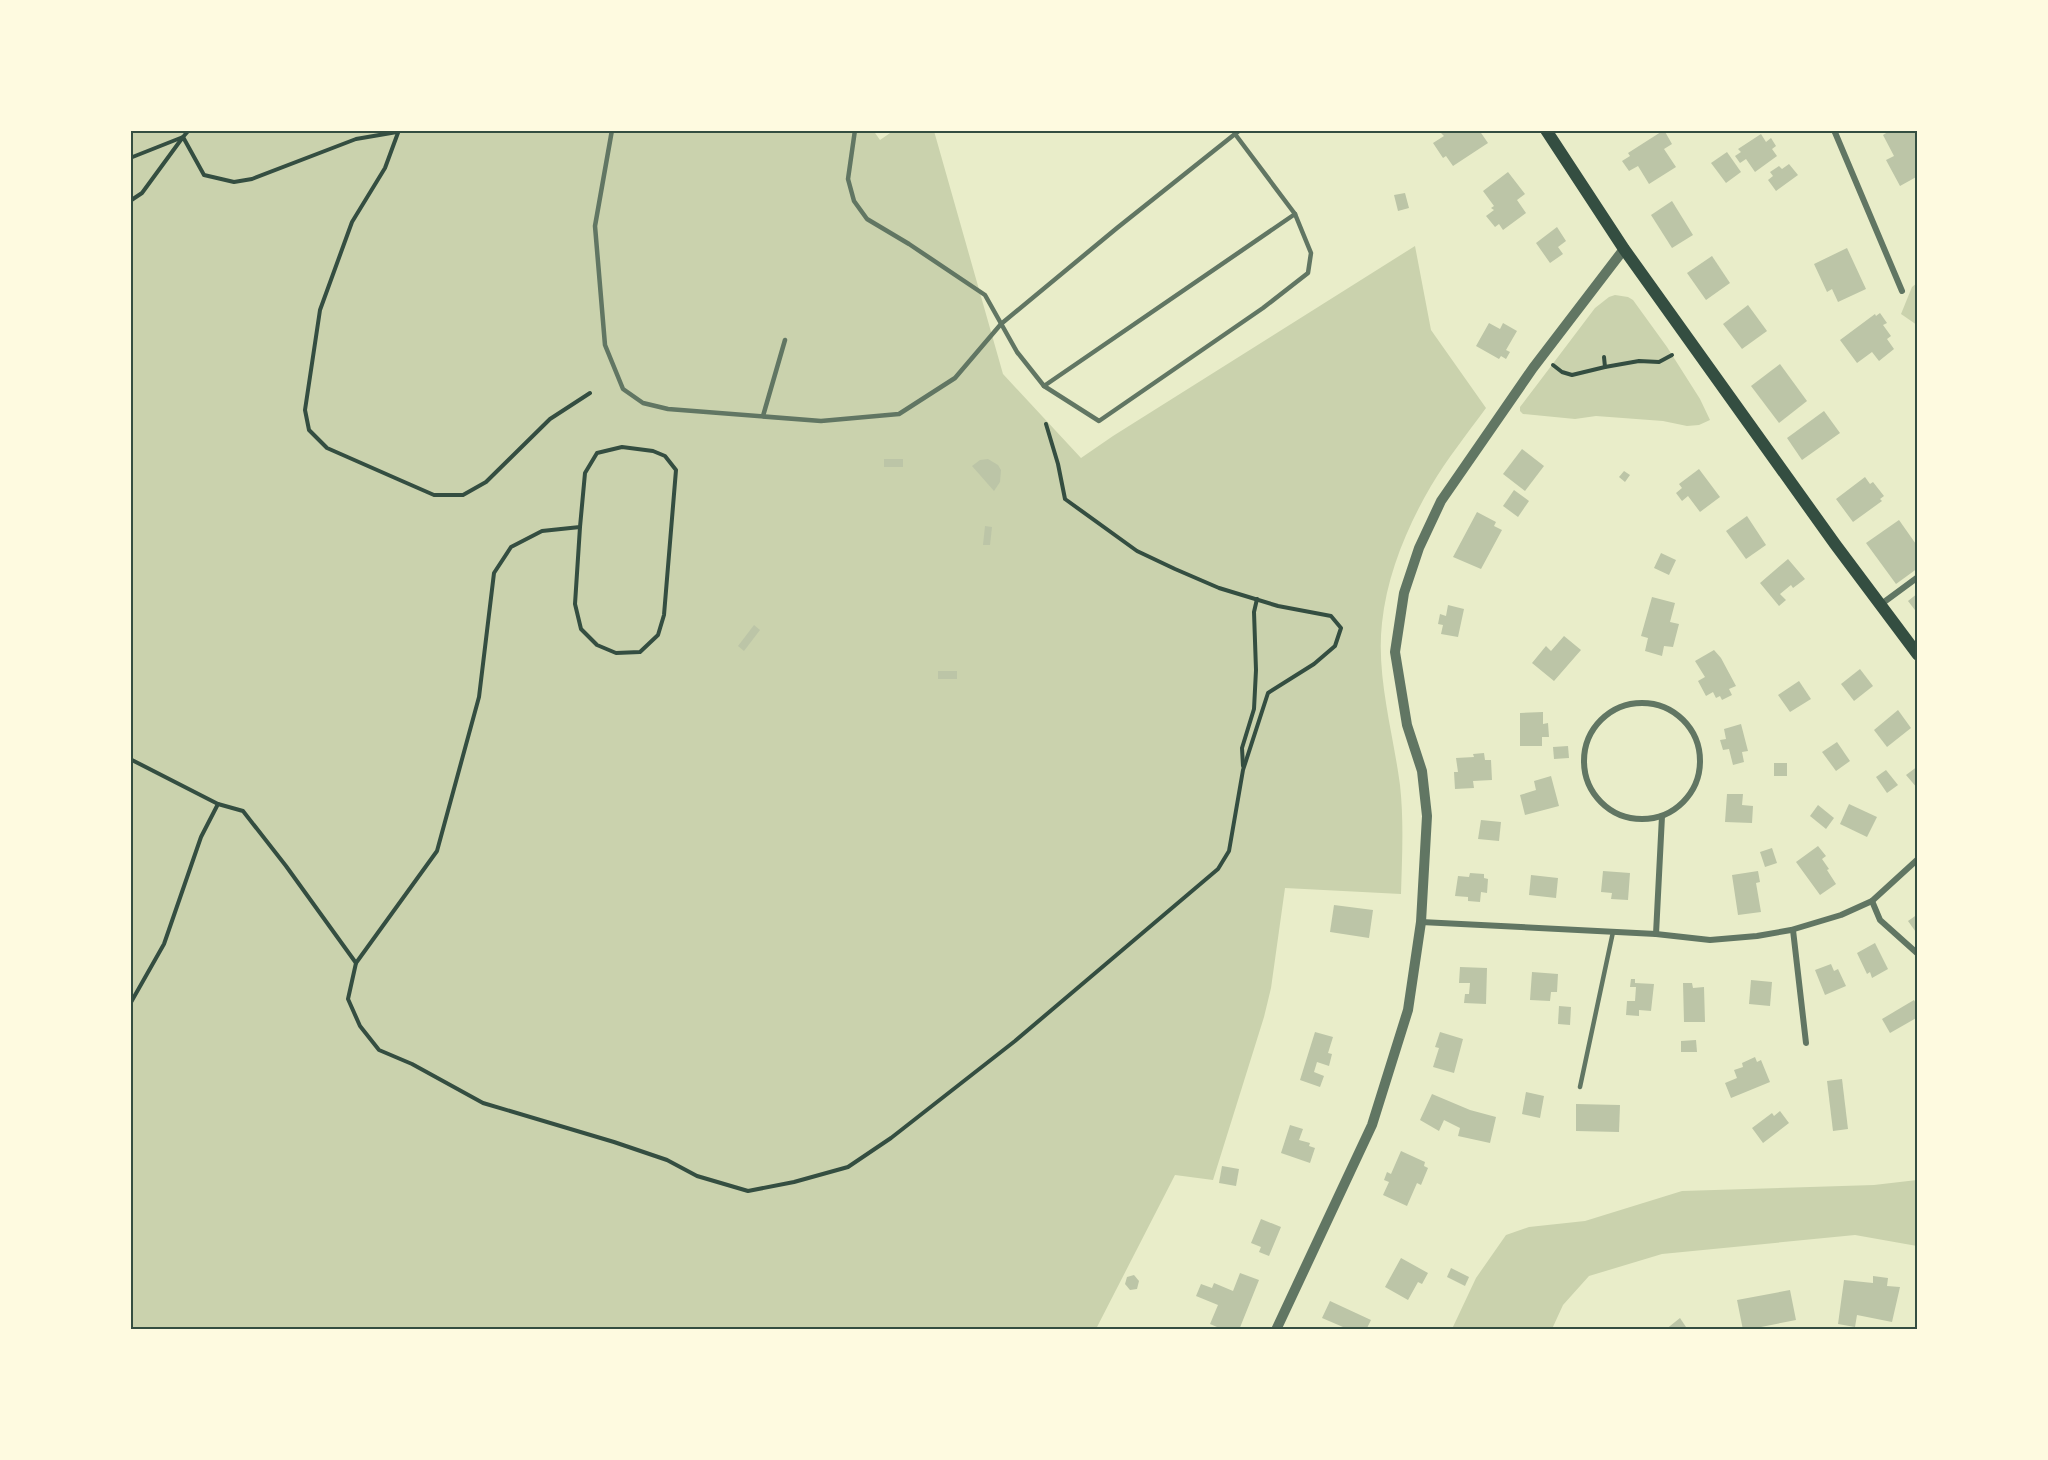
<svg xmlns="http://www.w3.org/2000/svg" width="2048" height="1460" viewBox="0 0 2048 1460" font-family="'Source Sans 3',sans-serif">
<rect width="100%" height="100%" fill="#e9edc9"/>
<g fill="#cad2ad">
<path d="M873 130 880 140 893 131H934L1003 374 1081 458 1113 436 1415 246 1431 330 1486 408C1467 434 1447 459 1431 486 1407 527 1387 575 1382 623 1376 676 1393 732 1400 785 1404 821 1402 858 1401 894L1285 888 1271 988 1264 1017 1213 1180 1175 1175 1096 1329 131 1330V131Z"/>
<polygon points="1917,283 1917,325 1901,314 1912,287"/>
<polygon points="1615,295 1628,297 1633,300 1667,347 1700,399 1710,420 1699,425 1687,426 1663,421 1596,416 1575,419 1523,414 1520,411 1520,407 1536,386 1595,308 1609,297"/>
<polygon points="1917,1180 1917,1246 1855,1235 1662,1254 1589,1276 1563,1305 1552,1329 1452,1329 1476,1278 1506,1235 1529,1227 1585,1221 1682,1191 1874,1185"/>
</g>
<g fill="#bcc5a7">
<polygon points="1444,130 1479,130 1488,143 1453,166 1446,156 1443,158 1433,143 1444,136 1441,133"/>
<polygon points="1664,130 1672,144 1664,149 1676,167 1649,184 1638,166 1629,171 1622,161 1630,156 1628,153"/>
<polygon points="1891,130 1918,130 1918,176 1900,186 1886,160 1894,156 1883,135"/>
<polygon points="1761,134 1766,142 1771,138 1776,146 1772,149 1777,156 1755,172 1746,159 1740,163 1735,156 1741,152 1738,149"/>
<polygon points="1727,152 1741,172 1726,183 1711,163"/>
<polygon points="1789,164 1798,175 1776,191 1768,180 1773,176 1770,172 1779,166 1782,169"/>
<polygon points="1508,172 1525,194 1517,200 1526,213 1503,230 1499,224 1495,227 1486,216 1494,210 1491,208 1494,206 1483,191"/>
<polygon points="1405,193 1409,208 1398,211 1394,195"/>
<polygon points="1672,201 1693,235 1672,248 1651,215"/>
<polygon points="1557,227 1566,241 1558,247 1563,254 1550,263 1536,243"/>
<polygon points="1847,248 1866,289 1838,302 1832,289 1827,292 1814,264"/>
<polygon points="1712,256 1730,283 1706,300 1687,273"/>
<polygon points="1748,305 1767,331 1742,349 1723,324"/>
<polygon points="1880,313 1887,323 1883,325 1891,336 1887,339 1894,349 1879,361 1872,352 1857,363 1840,340 1875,314 1876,316"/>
<polygon points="1489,323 1500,329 1503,323 1517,331 1506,350 1510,352 1506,359 1501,356 1499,359 1476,346"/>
<polygon points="1780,364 1807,401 1779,423 1751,386"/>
<polygon points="1824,411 1840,433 1802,460 1787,438"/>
<polygon points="1522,449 1544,466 1525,491 1503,474"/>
<rect x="884" y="459" width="19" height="8"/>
<polygon points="988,459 998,465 1001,470 1000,482 994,491 972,466 980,460"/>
<polygon points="1699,469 1720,497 1700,512 1688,496 1682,501 1676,493 1682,488 1679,484"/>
<polygon points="1624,471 1630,475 1625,482 1619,477"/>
<polygon points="1865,477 1870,484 1873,482 1884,496 1880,499 1882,501 1853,522 1836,499"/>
<polygon points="1514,490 1529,501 1518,517 1503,506"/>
<polygon points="1477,512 1496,522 1494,526 1502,530 1481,569 1453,557"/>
<polygon points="1747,516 1766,545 1746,559 1726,531"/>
<polygon points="1899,520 1918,547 1918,568 1896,584 1866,543"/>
<polygon points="985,526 992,527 990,545 983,545"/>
<polygon points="1661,553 1676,560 1669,575 1654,568"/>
<polygon points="1788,559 1805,579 1793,588 1791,585 1780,594 1786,600 1779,606 1760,583"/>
<polygon points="1918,593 1918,614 1908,601"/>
<polygon points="1652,597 1675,603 1670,622 1679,624 1673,647 1664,646 1662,656 1645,651 1648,638 1641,636"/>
<polygon points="1448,605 1464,609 1458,637 1441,634 1443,625 1438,624 1440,614 1446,616"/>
<polygon points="754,625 760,630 744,651 738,646"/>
<polygon points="1564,636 1581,650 1554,681 1532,663 1546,646 1551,651"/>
<polygon points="1714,650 1721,658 1736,686 1729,689 1732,695 1722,700 1720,696 1716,698 1713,692 1706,696 1698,681 1705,677 1695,661"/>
<polygon points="1860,669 1873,686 1854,701 1841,684"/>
<rect x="938" y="671" width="19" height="8"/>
<polygon points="1799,681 1811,699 1790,712 1778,695"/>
<polygon points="1898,710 1911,728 1887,747 1874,730"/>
<polygon points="1543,712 1543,724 1548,723 1549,737 1542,737 1542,746 1520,746 1520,713"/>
<polygon points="1741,724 1748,751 1742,752 1744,762 1733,765 1729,749 1723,750 1720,740 1726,739 1724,729"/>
<polygon points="1837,742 1850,761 1836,771 1822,752"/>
<polygon points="1568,746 1569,758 1554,759 1553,747"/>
<polygon points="1484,753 1485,760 1491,760 1492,780 1473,781 1474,788 1455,789 1454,772 1458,772 1456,758 1474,757 1473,754"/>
<rect x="1774" y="763" width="13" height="13"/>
<polygon points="1918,766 1918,789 1906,775"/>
<polygon points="1886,770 1898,785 1887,793 1876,777"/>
<polygon points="1551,776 1559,806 1525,815 1520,795 1536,790 1534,781"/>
<polygon points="1727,794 1743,794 1742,805 1753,806 1752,823 1725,822"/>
<polygon points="1849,804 1877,817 1867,837 1840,824"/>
<polygon points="1818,805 1834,818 1826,829 1810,816"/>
<polygon points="1481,820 1501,822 1499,841 1478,839"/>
<polygon points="1818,846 1826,856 1822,859 1829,869 1827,870 1836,884 1820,895 1796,862"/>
<polygon points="1772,848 1777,863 1765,867 1760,852"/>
<polygon points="1603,871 1630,873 1628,900 1611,899 1612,893 1601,892"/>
<polygon points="1758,871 1760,882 1756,883 1761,912 1738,915 1732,875"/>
<polygon points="1470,873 1484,874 1484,878 1488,879 1487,893 1481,892 1480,902 1468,901 1468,897 1455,896 1458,876 1469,877"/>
<polygon points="1531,875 1558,878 1556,898 1529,895"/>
<polygon points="1334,905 1373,910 1369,938 1330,932"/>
<polygon points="1918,914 1918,935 1908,921"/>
<polygon points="1875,943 1888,969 1872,978 1870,972 1867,974 1857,953"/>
<polygon points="1831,964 1834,971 1838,969 1846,986 1825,995 1815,970"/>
<polygon points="1460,967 1487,968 1486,1004 1464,1003 1465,994 1469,994 1470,983 1459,983"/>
<polygon points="1532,972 1558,974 1557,992 1551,992 1550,1001 1530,1000"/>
<polygon points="1631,979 1635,979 1635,983 1654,984 1651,1011 1639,1010 1639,1016 1626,1015 1627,1001 1635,1001 1636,987 1630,987"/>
<polygon points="1751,980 1772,982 1770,1006 1749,1004"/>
<polygon points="1683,983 1692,983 1693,988 1704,987 1705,1022 1684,1022"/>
<polygon points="1914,1000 1918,1007 1918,1017 1890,1033 1882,1019"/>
<polygon points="1559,1006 1571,1007 1570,1025 1558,1024"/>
<polygon points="1315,1032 1333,1037 1328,1053 1332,1054 1329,1066 1317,1062 1314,1072 1324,1076 1320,1087 1300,1080"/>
<polygon points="1440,1032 1463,1039 1454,1073 1433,1067 1439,1048 1435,1047"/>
<polygon points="1696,1040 1697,1052 1681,1052 1681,1041"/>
<polygon points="1755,1057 1757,1062 1761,1060 1770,1082 1731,1098 1725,1083 1737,1078 1734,1070 1743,1067 1742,1063"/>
<polygon points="1842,1079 1848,1129 1833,1131 1827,1081"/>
<polygon points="1526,1092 1544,1096 1540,1118 1522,1114"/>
<polygon points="1432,1094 1470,1110 1496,1117 1490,1143 1458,1136 1460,1128 1444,1120 1439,1131 1420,1120"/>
<polygon points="1576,1104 1620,1105 1619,1132 1576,1131"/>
<polygon points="1780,1111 1789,1123 1763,1143 1752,1128 1772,1113 1774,1116"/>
<polygon points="1290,1125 1303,1129 1299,1140 1310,1143 1309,1146 1315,1148 1310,1163 1281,1153"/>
<polygon points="1401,1151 1425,1162 1424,1166 1428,1168 1421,1185 1417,1183 1407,1206 1383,1195 1389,1182 1384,1180 1387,1172 1391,1174"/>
<polygon points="1222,1166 1239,1169 1236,1186 1219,1183"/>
<polygon points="1261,1219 1281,1227 1269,1256 1259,1252 1261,1247 1251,1243"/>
<polygon points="1401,1258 1428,1273 1422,1284 1418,1282 1408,1300 1385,1287"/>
<polygon points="1451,1268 1469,1277 1465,1286 1447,1277"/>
<polygon points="1240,1273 1259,1280 1239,1330 1224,1330 1210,1324 1218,1305 1196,1296 1201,1284 1212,1288 1214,1283 1233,1291"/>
<polygon points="1134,1275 1139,1281 1137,1289 1130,1290 1125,1284 1127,1277"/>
<polygon points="1873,1276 1888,1278 1887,1286 1900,1287 1892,1322 1857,1315 1855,1327 1838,1324 1844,1280 1873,1283"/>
<polygon points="1790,1290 1796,1320 1761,1327 1761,1330 1743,1330 1737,1300"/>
<polygon points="1330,1301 1371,1320 1366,1330 1342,1330 1343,1327 1322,1318"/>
<polygon points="1680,1318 1688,1330 1665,1330"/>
</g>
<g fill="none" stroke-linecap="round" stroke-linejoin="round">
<g stroke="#344e41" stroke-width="4">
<polyline points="399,130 385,168 352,222 320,310 305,410 309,430 327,448 402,481 434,495 463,495 486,482 550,419 590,393"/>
<polyline points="130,158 183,137 189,130"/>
<polyline points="130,201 142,193 183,137 204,175 234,182 252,179 356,139 397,132"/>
<polyline points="1604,357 1605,367"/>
<polyline points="1553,365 1562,372 1572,375 1605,367 1639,361 1659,362 1672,355"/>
<polyline points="130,759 218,804"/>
<polyline points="1243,766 1242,748 1254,709 1256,670 1254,612 1257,599"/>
<polyline points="356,963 348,999 360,1026 379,1050 412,1064 483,1103 614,1142 667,1160 697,1176 748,1191 794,1182 848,1167 891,1138 1015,1041 1218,869 1229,851 1243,770 1268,693 1314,664 1335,646 1341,628 1331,616 1278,606 1219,588 1175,569 1137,551 1065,499 1058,464 1046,424"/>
<polyline points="130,1004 164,944 201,837 218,804 243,811 286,866 356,963 437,851 479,697 494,573 511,547 542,531 580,527 585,473 597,453 622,447 653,451 665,456 676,470 664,615 658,635 640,652 616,653 597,645 581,629 575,604 580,527"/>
</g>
<g stroke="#617663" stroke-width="4.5">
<polyline points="612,130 595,226 605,345 623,389 643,403 668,409 821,421 899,414 955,378 1001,324 1117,228 1240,130"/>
<polyline points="855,130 848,179 854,201 867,219 909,244 985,295 1017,352 1044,386 1295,214 1235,134"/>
<polyline points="1044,386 1099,421 1263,308 1308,273 1311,253 1295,214"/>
<polyline points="763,416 785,340"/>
<polyline points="1580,1087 1613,932"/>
</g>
<g stroke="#617663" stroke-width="6">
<polyline points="1834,130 1902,291"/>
<polyline points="1880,605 1918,577"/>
<circle cx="1642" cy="761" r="58"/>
<polyline points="1872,901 1880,920 1918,954"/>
<polyline points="1421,922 1656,934 1710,940 1757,936 1791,930 1841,915 1872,901 1918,859"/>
<polyline points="1793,930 1806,1043"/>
<polyline points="1656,934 1662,816"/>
</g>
<polyline stroke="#617663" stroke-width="10" points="1276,1330 1372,1125 1408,1010 1421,922 1427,816 1422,771 1407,725 1395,652 1404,593 1419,548 1441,501 1533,368 1624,249"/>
<polyline stroke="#344e41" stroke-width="12" points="1546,130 1624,249 1835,544 1918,655"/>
</g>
<rect width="2048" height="1460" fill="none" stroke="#fefae0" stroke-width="264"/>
<rect x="132" y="132" width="1784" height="1196" fill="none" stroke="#344e41" stroke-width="2"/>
</svg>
